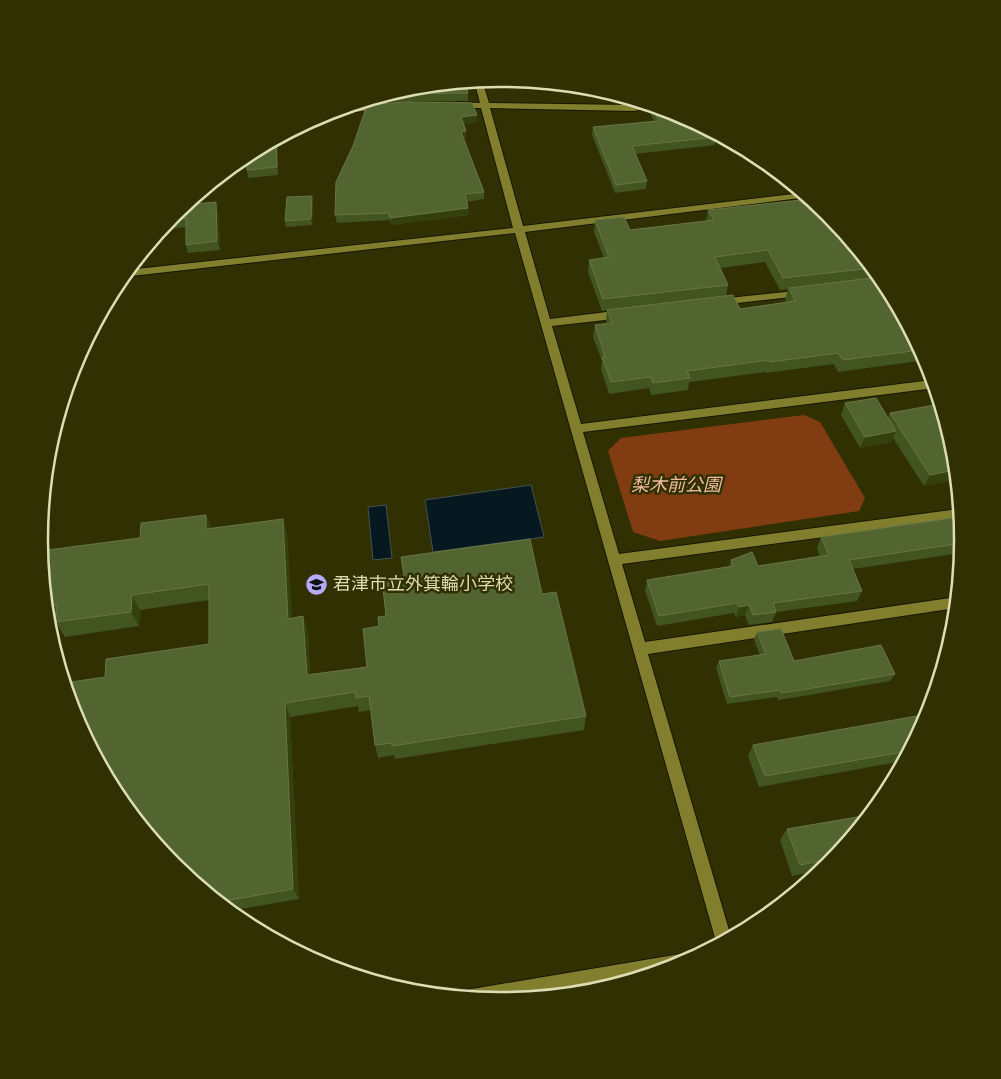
<svg xmlns="http://www.w3.org/2000/svg" width="1001" height="1079" viewBox="0 0 1001 1079" font-family="Spectral,'Noto Sans JP',serif">
<rect width="100%" height="100%" fill="#313003"/>
<polygon fill="#813c11" points="804,415 820,422 865,498 859,511 660,541 633,532 608,451 621,438"/>
<g fill="#061820" stroke="#46534d">
<polygon points="531,485 544,537 433,552 425,500"/>
<polygon points="386,505 392,558 373,560 368,507"/>
</g>
<g fill="none" stroke-linecap="round" stroke-linejoin="round">
<defs>
<g id="minor">
<polygon points="474,80 482,80 489,103 633,105 648,104 658,107 633,111 490,108 523,226 802,193 808,197 525,232 550,319 623,310 628,314 623,318 552,326 581,424 932,380 935,388 583,432 619,554 959,509 960,519 622,564 645,642 957,597 956,608 648,654 731,937 717,945 515,233 122,277 127,270 513,228 481,108 456,108 452,105 456,102 480,103"/>
<polygon points="383,104 386,105 386,109 331,114 327,112 341,108"/>
<polygon points="804,290 808,291 809,293 808,295 719,305 714,302 719,299"/>
<polygon points="686,953 693,958 677,966 643,976 498,1001 458,997 460,992 466,990"/>
</g>
</defs>
<use href="#minor" stroke="#181701" stroke-width="2"/>
<use href="#minor" fill="#817f2d" fill-rule="evenodd"/>
</g>
<g fill="#425520" fill-rule="evenodd">
<polygon points="552,83 582,86 555,89"/>
<polygon points="411,87 468,93 468,101 372,102 371,99"/>
<polygon points="472,103 477,122 463,124 466,139 464,139 484,192 484,199 467,202 468,208 469,215 391,225 390,220 337,223 335,215"/>
<polygon points="650,105 677,113 729,140 715,142 715,145 635,154 647,181 646,189 615,193 592,135 593,127 654,121 649,110"/>
<polygon points="277,138 278,175 248,178 247,170 246,155"/>
<polygon points="195,195 197,204 218,210 220,250 188,253 186,245 186,227 171,229 168,220 174,213"/>
<polygon points="313,202 312,225 286,227 285,221"/>
<path d="M708 210 827 213 874 270 871 279 888 289 926 360 838 372 834 364 766 373 765 372 689 382 688 390 651 395 649 388 609 394 601 369 602 361 593 337 595 325 607 323 606 321 607 310 602 311 588 272 589 260 604 258 594 232 595 220 630 230 706 221ZM765 262 780 290 788 289 785 300 786 302 740 309 726 296 728 285 720 268Z"/>
<polygon points="845,403 888,418 890,413 953,450 956,480 924,486 893,438 891,442 860,448 841,415"/>
<polygon points="206,515 211,528 283,519 287,534 292,618 303,616 308,631 310,674 367,667 379,626 542,594 586,716 584,730 395,759 394,755 378,758 375,745 371,710 359,712 358,706 290,717 299,899 229,911 174,866 105,677 209,644 209,600 140,610 139,626 65,637 55,622 56,621 47,622 40,551 140,538"/>
<polygon points="821,537 962,540 961,553 853,569 862,591 857,601 776,612 772,622 749,625 745,615 736,617 734,613 657,626 645,591 647,580 729,567 731,560 758,566 820,556 817,548"/>
<polygon points="757,632 794,661 895,674 890,681 803,696 778,700 777,697 727,704 716,668 719,661 760,655 754,640"/>
<polygon points="927,716 903,761 759,787 748,756 753,745"/>
<polygon points="869,815 827,866 822,870 792,876 780,840 787,829"/>
</g>
<g fill="#34400e">
<polygon points="477,115 477,122 461,124 461,117"/>
<polygon points="466,131 466,139 462,140 461,132"/>
<polygon points="277,138 278,175 277,167 276,139"/>
<polygon points="195,195 197,201 197,213 195,204"/>
<polygon points="312,196 313,202 312,225 311,219"/>
<polygon points="216,202 218,210 220,250 217,241"/>
<polygon points="468,208 469,215 391,225 390,218"/>
<polygon points="896,431 891,442 860,448 865,437"/>
<polygon points="955,470 956,480 924,486 930,475"/>
<polygon points="206,515 212,530 206,529"/>
<polygon points="283,519 287,534 293,633 288,619"/>
<polygon points="132,595 140,610 139,626 131,612"/>
<polygon points="749,605 745,615 736,617 739,607"/>
<polygon points="303,616 308,631 311,688 307,675"/>
<polygon points="285,703 290,717 299,899 293,889"/>
</g>
<g fill="#526430" stroke="#687645">
<polygon points="464,81 468,93 386,94 411,87"/>
<polygon points="404,102 472,103 477,115 461,117 466,131 461,132 484,192 465,194 468,208 390,218 389,213 335,215 336,182 353,146 367,105"/>
<polygon points="651,105 677,113 717,134 716,134 716,137 632,146 647,181 616,185 593,127 659,121"/>
<polygon points="276,139 277,167 247,170 246,155"/>
<polygon points="195,196 195,204 216,202 217,241 186,245 186,218 168,220 174,213"/>
<polygon points="312,196 311,219 285,221 287,197"/>
<polygon points="810,199 827,213 872,268 783,278 768,250 715,257 728,285 603,299 589,260 609,257 595,220 624,217 630,230 714,220 708,210"/>
<polygon points="880,277 888,289 920,350 843,360 838,353 770,362 769,360 687,371 690,378 653,383 651,377 611,382 602,357 605,357 595,325 612,323 607,310 733,295 740,309 795,301 789,288"/>
<polygon points="876,398 896,431 865,437 845,403"/>
<polygon points="940,404 953,450 955,470 930,475 890,413"/>
<polygon points="206,515 206,529 283,519 288,619 303,616 307,675 367,667 363,629 379,626 378,617 386,616 382,579 404,576 401,557 530,539 542,594 556,592 586,716 392,746 392,743 375,745 369,696 356,698 355,692 285,703 293,889 218,902 174,866 116,796 74,716 64,683 105,677 106,659 209,644 209,584 132,595 131,612 55,622 57,605 45,607 40,551 140,538 141,523"/>
<polygon points="960,517 962,543 849,560 862,591 773,603 776,612 753,615 749,605 739,607 737,603 659,616 647,580 733,566 731,560 752,552 758,566 829,555 821,537"/>
<polygon points="781,629 794,661 881,645 895,674 807,689 781,693 780,690 730,697 719,661 766,654 757,632"/>
<polygon points="928,714 909,751 765,776 753,745"/>
<polygon points="869,815 832,859 800,865 787,829"/>
</g>
<defs>
<symbol id="school-disc" viewBox="-11 -11 22 22"><circle r="9.5" fill="#b4acf9" stroke="#313003"/><path d="M0-5L7-2L0 1L-7-2ZM-4 1L0 2.5L4 1V4Q0 6-4 4Z" fill="#111"/></symbol>
</defs>
<g fill-rule="evenodd">
<use href="#school-disc" x="304" y="572" width="25" height="25"/>
</g>
<g text-anchor="middle" stroke-width="5" stroke-linejoin="round" paint-order="stroke">
<g font-size="18" font-style="italic" fill="#efbba0" stroke="#313003">
<text x="676" y="491">梨木前公園</text>
</g>
<g font-size="18" fill="#dcdcb5" stroke="#313003" text-anchor="start">
<text x="333" y="590">君津市立外箕輪小学校</text>
</g>
</g>
<path d="M0 0H1001V1079H0ZM500 87H502A452 452 0 0 1 954 539V540A452 452 0 0 1 502 992H500A452 452 0 0 1 48 540V539A452 452 0 0 1 500 87Z" fill="#313003" fill-rule="evenodd"/>
<path fill="none" stroke="#dcdcb5" stroke-width="2.5" d="M500 87H502A452 452 0 0 1 954 539V540A452 452 0 0 1 502 992H500A452 452 0 0 1 48 540V539A452 452 0 0 1 500 87Z"/>
</svg>
